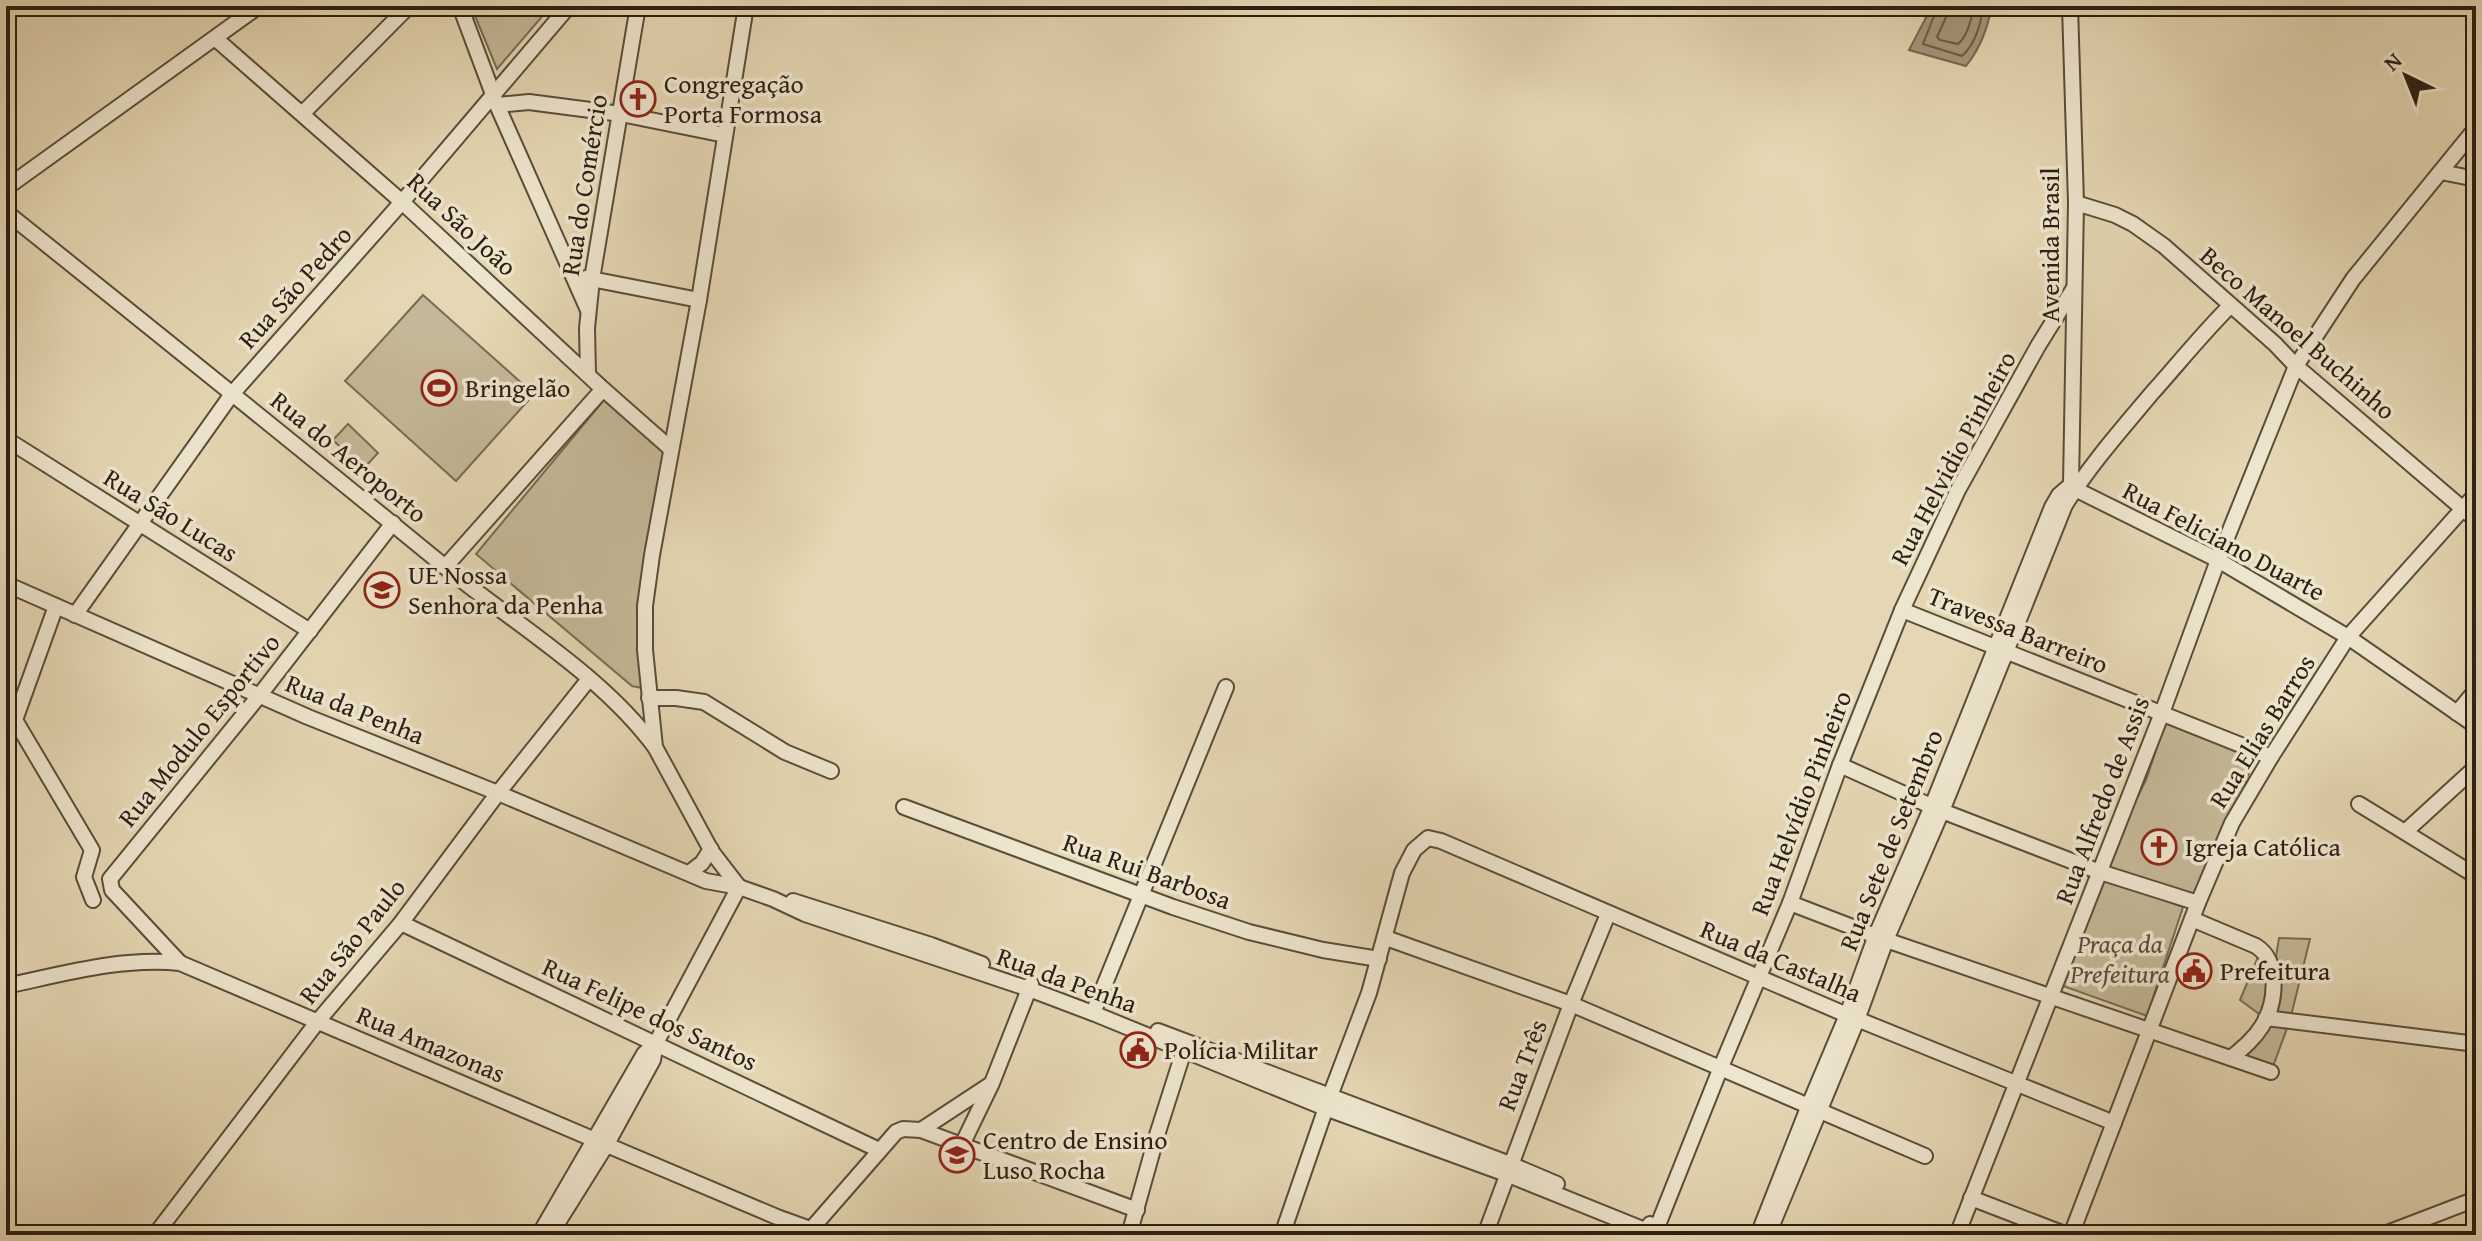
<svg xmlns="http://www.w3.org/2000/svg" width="2482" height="1241" viewBox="0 0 2482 1241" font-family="'Gentium Book Plus',serif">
<rect width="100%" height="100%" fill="#e5d7b3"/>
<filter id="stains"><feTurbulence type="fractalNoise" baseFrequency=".0025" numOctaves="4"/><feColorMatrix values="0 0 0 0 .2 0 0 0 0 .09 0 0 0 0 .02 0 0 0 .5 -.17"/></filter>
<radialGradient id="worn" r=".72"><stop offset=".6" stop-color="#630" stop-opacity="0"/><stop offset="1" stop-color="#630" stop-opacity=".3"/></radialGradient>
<g fill="#c5b898" stroke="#786c55" stroke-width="2">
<polygon points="471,6 551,6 497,69"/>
<polygon points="423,295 534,394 456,481 345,381"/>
<polygon points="604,400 667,448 642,688 632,686 476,554"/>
<polygon points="348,424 378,453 363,469 333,440"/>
<polygon points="2165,723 2255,755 2232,823 2198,903 2100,872 2146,780"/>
<polygon points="2105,878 2183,907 2147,1016 2063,986"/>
<polygon points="2279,938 2310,939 2290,1020 2271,1072 2231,1058 2266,1019 2240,1000 2261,950 2271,966 2269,1001"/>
</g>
<path fill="#a6987c" stroke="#756852" stroke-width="2" d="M1932 6H1992C1987 29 1981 47 1966 66L1909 50Z"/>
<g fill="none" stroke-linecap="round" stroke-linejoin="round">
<g stroke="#685c47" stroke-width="2">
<path d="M1938 6 1923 44 1962 56C1976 44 1980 24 1984 6"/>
<path d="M1948 6 1947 15 1937 37 1940 40 1958 44C1968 36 1971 19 1974 6"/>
</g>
<defs>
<g id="minor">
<polyline points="460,6 497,105 588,310"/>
<polyline points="2070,6 2076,203 2071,484"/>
<polyline points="216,39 402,202 603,389 671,449"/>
<polyline points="497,105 529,102 621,114 725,135"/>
<polyline points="303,113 409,6"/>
<polyline points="2441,172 2476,179"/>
<polyline points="6,188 259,6"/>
<polyline points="2076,203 2115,215 2133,224 2164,246 2275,344 2296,366 2476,520"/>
<path d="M6 212C152 329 299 447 444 566 513 623 601 674 655 747"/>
<polyline points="586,278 699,300"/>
<polyline points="588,374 587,328 592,279 638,6"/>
<polyline points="6,439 310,631"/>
<polyline points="2071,484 2075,489 2218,560 2348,637 2476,726"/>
<polyline points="445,567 603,389"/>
<polyline points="6,584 308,717 498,793 706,881 739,887 773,899 805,914 1029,989 1095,1014 1325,1108 1506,1174 1650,1232 1657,1230"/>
<polyline points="56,606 15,720 92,850 84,877 93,900"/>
<polyline points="1902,610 2271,757"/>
<polyline points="75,615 232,394 402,202 569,6"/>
<polyline points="649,698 676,698 704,702 785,752 831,771"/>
<polyline points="2457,713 2476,690"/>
<polyline points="1840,765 1942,811 2100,872 2198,903"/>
<polyline points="2359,804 2476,876"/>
<polyline points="904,807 1173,907 1249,932 1323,950 1379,959"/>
<polyline points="2406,831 2476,767"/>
<polyline points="689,873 702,863 711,849"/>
<polyline points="739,887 712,852 655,747 645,650 645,606 652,555 699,300 746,6"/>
<polyline points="793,901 931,945 982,964"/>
<polyline points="1790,903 1886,940 2271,1072"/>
<path d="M2192 919 2256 946C2281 962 2276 1004 2262 1026 2254 1039 2243 1048 2231 1058"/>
<polyline points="401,923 879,1150"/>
<polyline points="1386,938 1571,1004 1925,1156"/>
<polyline points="180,963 112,890 110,879 259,696 393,523"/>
<path d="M6 986C63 974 121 957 180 963L595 1140 777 1217 827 1235"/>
<polyline points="1093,1013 1226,687"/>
<polyline points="2266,1018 2476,1044"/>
<polyline points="1158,1031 1510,1164 1557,1184"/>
<polyline points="921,1130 991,1084"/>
<polyline points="962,1145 992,1083 1031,984"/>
<polyline points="1971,1198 2067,1235"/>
<polyline points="1650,1224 1657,1230 1673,1235"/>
<polyline points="155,1235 318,1021 401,923 498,793 589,679"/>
<polyline points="539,1235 644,1054 656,1043"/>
<polyline points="550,1235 607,1144 653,1060 656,1043 739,887"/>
<polyline points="806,1235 896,1132 903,1129 921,1130 1137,1210"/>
<polyline points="1129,1235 1157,1135 1186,1044"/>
<polyline points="1282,1235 1330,1096 1369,993 1402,873 1414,850 1428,838 1441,841 1847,1015 2114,1123"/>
<polyline points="1485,1235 1571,1004 1608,914"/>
<polyline points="1654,1235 1721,1067 1790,903 1840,765 1902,610 1958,490 2038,346 2074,288"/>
<polyline points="1758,1235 1809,1105 1847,1015 1876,935 1932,806 2052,507 2059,495 2074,482"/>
<path d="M1768 1235 1857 1020 1886 940 1942 811 2065 505C2090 465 2121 430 2152 393 2178 364 2202 334 2230 306"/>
<polyline points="1957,1235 2162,713 2218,560 2296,366 2353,279 2476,128"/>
<polyline points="2071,1235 2198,903 2232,823 2271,757 2348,637 2476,494"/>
<polyline points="2382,1235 2476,1199"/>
</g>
</defs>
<use href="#minor" stroke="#5a4d3a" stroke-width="18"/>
<use href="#minor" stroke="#eee5ce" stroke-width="14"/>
</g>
<defs>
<symbol id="church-ring" viewBox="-11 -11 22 22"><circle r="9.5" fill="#eee5ce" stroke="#8f2418" stroke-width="1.5"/><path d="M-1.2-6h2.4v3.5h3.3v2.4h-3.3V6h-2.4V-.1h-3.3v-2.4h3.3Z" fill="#8f2418"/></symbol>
<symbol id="stadium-ring" viewBox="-11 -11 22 22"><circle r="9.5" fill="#eee5ce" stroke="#8f2418" stroke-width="1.5"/><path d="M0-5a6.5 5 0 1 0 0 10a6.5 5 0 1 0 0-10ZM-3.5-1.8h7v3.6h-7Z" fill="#8f2418"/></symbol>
<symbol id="school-ring" viewBox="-11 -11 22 22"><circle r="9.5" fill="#eee5ce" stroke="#8f2418" stroke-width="1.5"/><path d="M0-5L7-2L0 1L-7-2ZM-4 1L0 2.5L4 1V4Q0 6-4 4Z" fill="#8f2418"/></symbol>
<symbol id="civic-ring" viewBox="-11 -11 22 22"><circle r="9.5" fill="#eee5ce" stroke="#8f2418" stroke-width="1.5"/><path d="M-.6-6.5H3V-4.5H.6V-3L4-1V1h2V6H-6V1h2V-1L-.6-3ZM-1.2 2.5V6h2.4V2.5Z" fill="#8f2418"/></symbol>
</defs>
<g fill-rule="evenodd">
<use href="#church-ring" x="618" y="79" width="40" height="40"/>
<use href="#stadium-ring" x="419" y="368" width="40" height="40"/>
<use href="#school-ring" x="362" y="570" width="40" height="40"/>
<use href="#church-ring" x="2139" y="827" width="40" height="40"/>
<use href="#civic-ring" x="2174" y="951" width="40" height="40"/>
<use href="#civic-ring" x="1118" y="1030" width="40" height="40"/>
<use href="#school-ring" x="937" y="1135" width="40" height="40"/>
</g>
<g text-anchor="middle" stroke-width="7" stroke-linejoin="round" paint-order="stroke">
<g font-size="26" fill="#2b1f12" stroke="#eee5ce" text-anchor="start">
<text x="664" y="93">Congregação<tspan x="664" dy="30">Porta Formosa</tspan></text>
<text x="465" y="397">Bringelão</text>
<text x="408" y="584">UE Nossa<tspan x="408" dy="30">Senhora da Penha</tspan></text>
<text x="2185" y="856">Igreja Católica</text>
<text x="2220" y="980">Prefeitura</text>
<text x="1164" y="1059">Polícia Militar</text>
<text x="983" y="1149">Centro de Ensino<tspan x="983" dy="30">Luso Rocha</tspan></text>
</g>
<g font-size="26" fill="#2b1f12" stroke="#eee5ce">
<text transform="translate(584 185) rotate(-81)" y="9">Rua do Comércio</text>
<text transform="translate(462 224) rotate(43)" y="9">Rua São João</text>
<text transform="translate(2050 245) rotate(-90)" y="9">Avenida Brasil</text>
<text transform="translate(295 287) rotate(-48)" y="9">Rua São Pedro</text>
<text transform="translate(2298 333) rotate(41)" y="9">Beco Manoel Buchinho</text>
<text transform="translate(349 457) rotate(39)" y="9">Rua do Aeroporto</text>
<text transform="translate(1953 458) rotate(-62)" y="9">Rua Helvidio Pinheiro</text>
<text transform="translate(171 515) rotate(32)" y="9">Rua São Lucas</text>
<text transform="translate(2224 541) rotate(28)" y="9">Rua Feliciano Duarte</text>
<text transform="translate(2018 630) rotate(22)" y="9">Travessa Barreiro</text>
<text transform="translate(355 709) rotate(22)" y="9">Rua da Penha</text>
<text transform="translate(199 730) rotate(-51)" y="9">Rua Modulo Esportivo</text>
<text transform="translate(2262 731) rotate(-58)" y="9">Rua Elias Barros</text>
<text transform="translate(2102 800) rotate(-69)" y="9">Rua Alfredo de Assis</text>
<text transform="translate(1801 803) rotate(-69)" y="9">Rua Helvídio Pinheiro</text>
<text transform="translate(1891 840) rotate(-68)" y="9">Rua Sete de Setembro</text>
<text transform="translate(1147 871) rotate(20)" y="9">Rua Rui Barbosa</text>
<text transform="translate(352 941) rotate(-51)" y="9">Rua São Paulo</text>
<text transform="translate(1781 961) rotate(23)" y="9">Rua da Castalha</text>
<text transform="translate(1067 980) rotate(20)" y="9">Rua da Penha</text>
<text transform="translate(650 1014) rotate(25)" y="9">Rua Felipe dos Santos</text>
<text transform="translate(431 1044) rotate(23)" y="9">Rua Amazonas</text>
<text transform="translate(1522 1065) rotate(-69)" y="9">Rua Três</text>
</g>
<g font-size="26" font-style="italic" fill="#594d3a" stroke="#eee5ce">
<text x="2120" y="953">Praça da<tspan x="2120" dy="30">Prefeitura</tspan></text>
</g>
</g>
<rect width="2482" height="1241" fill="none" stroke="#e5d7b3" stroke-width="32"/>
<rect x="8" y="8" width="2466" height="1225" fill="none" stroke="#2b1f12" stroke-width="4"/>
<rect x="16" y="16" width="2450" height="1209" fill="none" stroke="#2b1f12" stroke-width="2"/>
<g transform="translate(2406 76) rotate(317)" stroke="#eee5ce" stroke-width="6" paint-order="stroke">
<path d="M0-6L14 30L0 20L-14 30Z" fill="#2b1f12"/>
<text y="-12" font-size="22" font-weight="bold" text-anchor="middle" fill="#2b1f12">N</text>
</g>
<rect width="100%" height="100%" filter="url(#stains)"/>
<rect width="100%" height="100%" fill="url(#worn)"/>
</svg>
